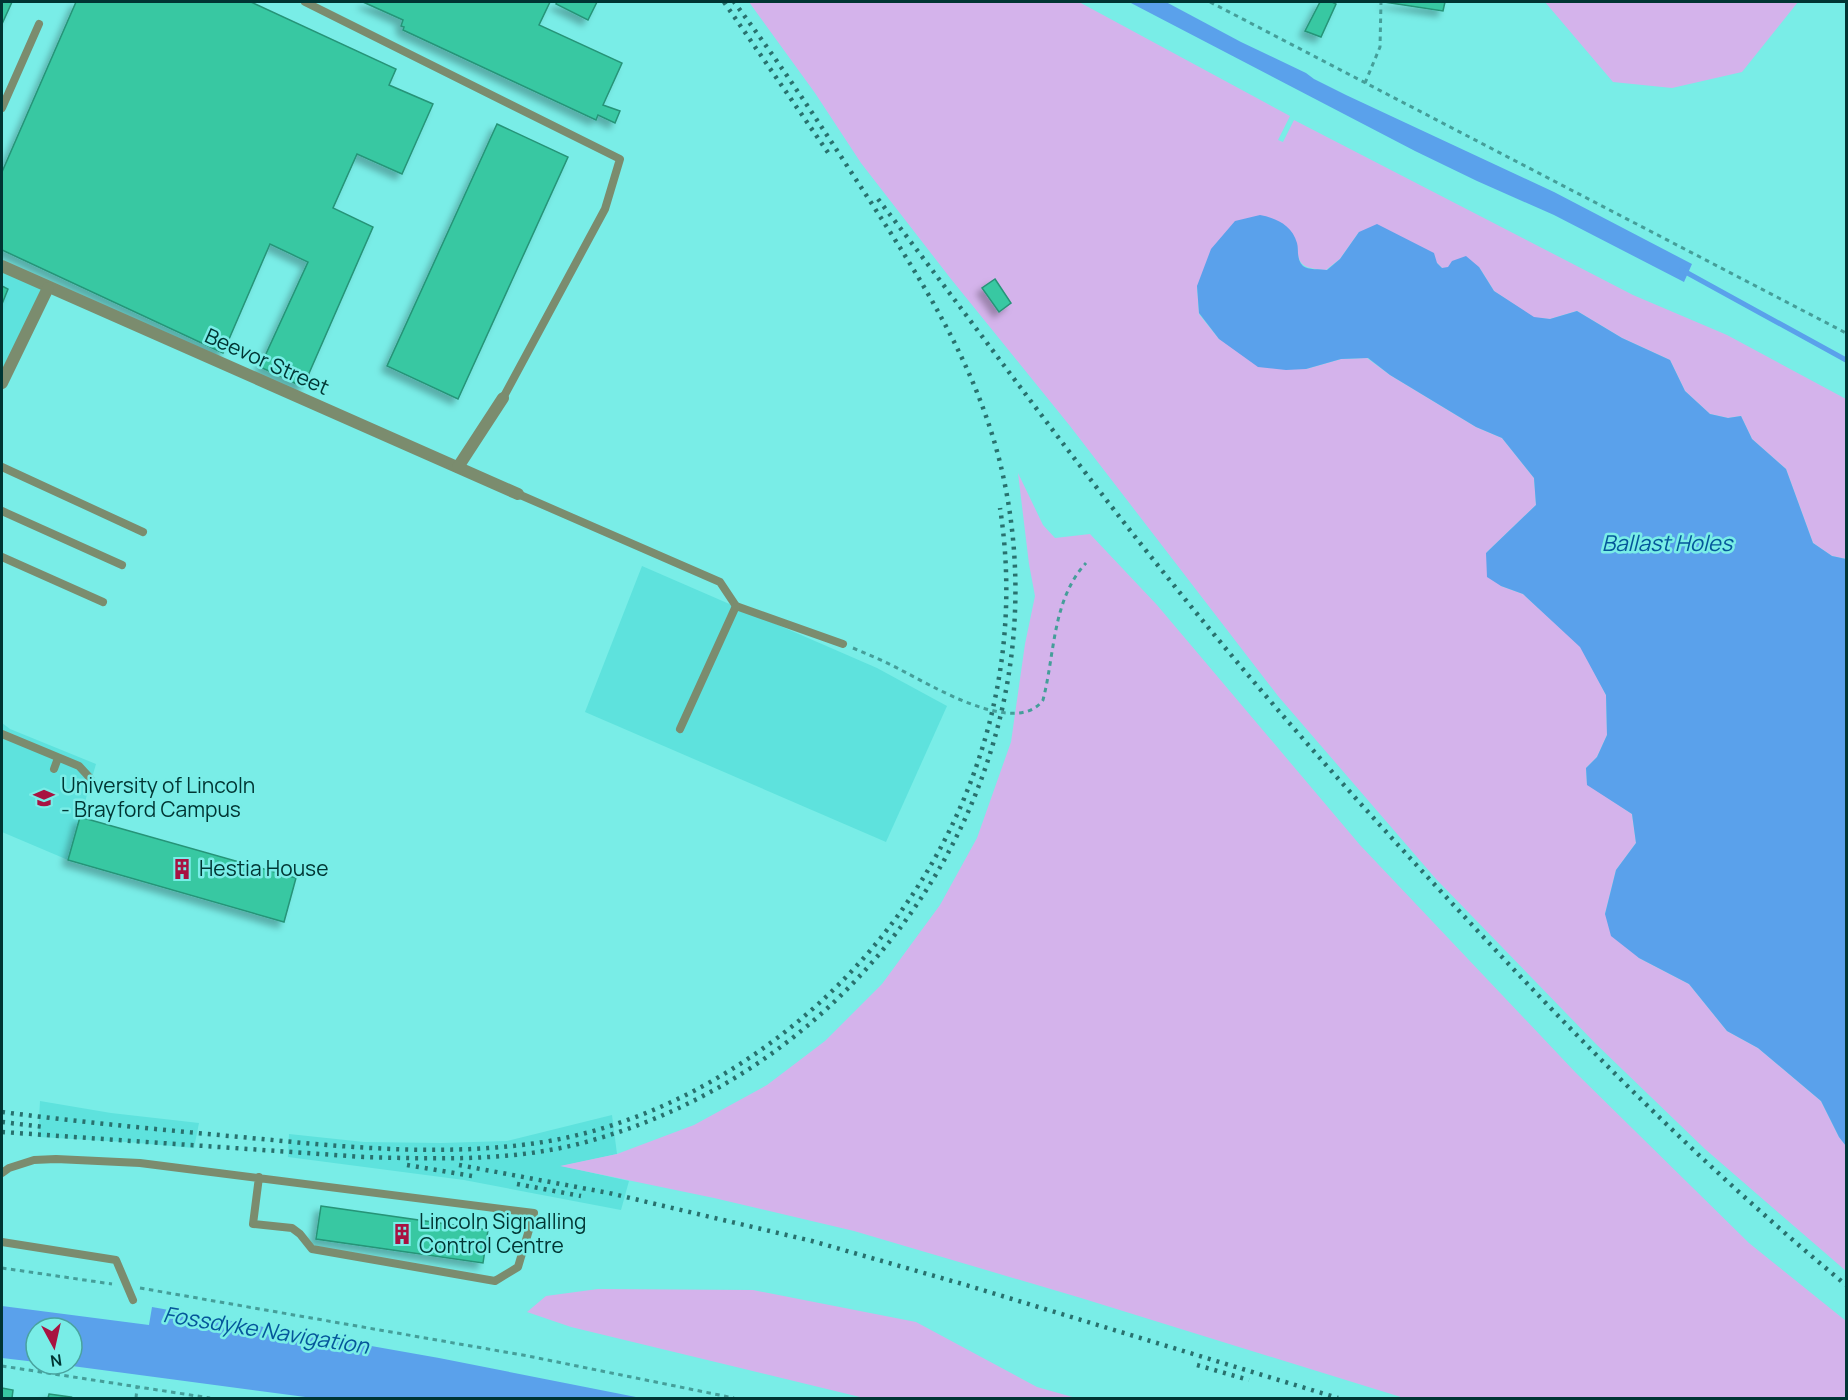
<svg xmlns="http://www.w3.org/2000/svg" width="1848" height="1400" viewBox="0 0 1848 1400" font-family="Manrope,sans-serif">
<defs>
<filter id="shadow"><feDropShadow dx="-5.5" dy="5.5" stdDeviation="3" flood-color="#0004"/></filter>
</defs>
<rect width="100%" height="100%" fill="#79ede7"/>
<g fill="#5ee2dd">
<polygon points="2,266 48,288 2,383"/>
<polygon points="642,566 877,668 947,706 886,842 585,712"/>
<polygon points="2,723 10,729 96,764 68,860 2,832"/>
<polygon points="40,1101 111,1113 199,1123 194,1148 127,1142 38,1137"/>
<polygon points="612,1115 617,1154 562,1166 629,1181 621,1210 464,1180 288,1157 289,1134 364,1142 441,1143 507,1141"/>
</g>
<g fill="#d4b3eb">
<path d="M749 2H1079L1290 116 1278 140 1283 142 1294 120 1633 295 1727 335 1846 399V559L1832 556 1813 543 1786 469 1752 439 1741 416 1728 418 1710 414 1685 391 1670 360 1622 338 1577 311 1550 319 1534 318 1494 291 1479 267 1442 268 1437 263 1359 232 1340 259 1326 270C1304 268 1297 267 1297 243L1197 286 1199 314 1219 339 1306 369 1341 359 1367 358 1390 375 1476 427 1502 438 1534 478 1536 505 1487 552 1501 586 1523 594 1581 647 1606 695 1607 735 1597 757 1586 768 1587 784 1632 814 1636 843 1616 870 1605 914 1639 958 1689 984 1727 1031 1758 1048 1821 1101 1839 1137 1846 1146V1271L1705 1149 1596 1044 1436 879 1278 696 1070 426 951 279 861 163 815 93Z"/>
<polygon points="1545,2 1798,2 1742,72 1672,88 1613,82"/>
<polygon points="1018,473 1043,525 1055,538 1090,534 1157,605 1360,845 1576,1073 1749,1243 1846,1321 1846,1398 1404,1398 1081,1298 854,1231 714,1198 560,1166 617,1154 694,1125 767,1085 825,1041 882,984 940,905 977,838 1011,742 1025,644 1035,596 1029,564"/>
<polygon points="598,1289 753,1290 916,1322 1037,1387 1076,1398 864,1398 571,1327 527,1312 546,1296"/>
</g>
<g fill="#5aa1eb">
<polygon points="1129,2 1166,2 1241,42 1306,73 1314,79 1346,95 1554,192 1692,264 1684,282 1554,215 1477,181 1415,151"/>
<path d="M1260 215C1276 218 1292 225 1297 243 1299 250 1296 259 1303 266 1308 270 1320 269 1327 270L1340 259 1359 232 1377 224 1434 253 1437 263 1442 268 1448 267 1452 261 1466 256 1479 267 1494 291 1534 317 1550 319 1577 311 1622 338 1670 360 1685 391 1710 414 1728 418 1741 416 1752 439 1786 469 1813 543 1832 556 1846 559V1146L1839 1137 1821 1101 1758 1048 1727 1031 1689 984 1639 958 1611 936 1605 914 1616 870 1636 843 1632 814 1587 785 1586 768 1597 757 1607 735 1606 695 1580 647 1523 594 1501 586 1487 577 1486 553 1536 505 1534 478 1502 438 1476 427 1390 375 1368 358 1341 359 1306 369 1286 370 1258 367 1219 339 1199 313 1197 286 1211 249 1235 221Z"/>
<polygon points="2,1306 149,1325 152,1307 439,1358 641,1398 313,1398 57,1364 72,1364 72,1328 36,1328 36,1362 2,1358"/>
</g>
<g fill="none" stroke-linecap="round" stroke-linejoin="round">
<polyline stroke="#5aa1eb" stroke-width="5" points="1682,270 1846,360"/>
</g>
<g fill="#37c8a2" stroke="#269478" stroke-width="1.5" filter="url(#shadow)">
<polygon points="2,2 12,2 2,24"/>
<polygon points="76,2 251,2 396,69 389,85 433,104 402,174 357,154 333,208 373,227 303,387 260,367 308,262 270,244 223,353 2,250 2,172"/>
<polygon points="363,2 550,2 539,25 622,63 603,105 620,111 615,123 598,115 596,120 403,30 404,27 401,26 403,20"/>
<polygon points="557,2 597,2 588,20 556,4"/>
<polygon points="1320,2 1332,2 1336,4 1321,37 1305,31"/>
<polygon points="1384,2 1445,2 1443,11"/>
<polygon points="497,124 568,157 458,399 387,366"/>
<polygon points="995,279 1011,303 999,312 982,288"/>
<polygon points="2,286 8,289 2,304"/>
<polygon points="80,817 296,878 284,922 68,860"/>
<polygon points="321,1206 488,1230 483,1263 316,1239"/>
<polygon points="2,1388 13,1390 12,1398 2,1398"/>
<polygon points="49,1394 71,1397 70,1398 48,1398"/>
</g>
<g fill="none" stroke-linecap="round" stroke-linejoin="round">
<g stroke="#459e99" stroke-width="3" stroke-dasharray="4.5 4.5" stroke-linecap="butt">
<polyline points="1210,2 1846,333"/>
<polyline points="1365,83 1380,47 1381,2"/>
<path d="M853 648C869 655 884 661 899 669 929 684 1016 738 1043 700 1055 654 1052 600 1086 563"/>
<polyline points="2,1268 112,1284"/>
<polyline points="140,1288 528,1356 734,1398"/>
<polyline points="2,1366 210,1398"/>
<polyline points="136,1398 137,1388"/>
</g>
<g stroke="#7b8c6e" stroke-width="8">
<polyline points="305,2 620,159 605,209 503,398"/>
<polyline points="2,108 39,24"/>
<polyline points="2,467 143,532"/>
<polyline points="518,494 720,582 736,606 843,644"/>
<polyline points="2,511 122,565"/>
<polyline points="2,557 103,602"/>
<polyline points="680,729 736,606"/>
<polyline points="2,734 79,766 90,778"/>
<polyline points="54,769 58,758"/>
<polyline points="2,1173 9,1168 34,1160 56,1159 140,1163 534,1213 518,1267 495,1281 312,1249 300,1234 292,1228 253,1224 259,1177"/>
<polyline points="2,1242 116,1260 133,1300"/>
</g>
<g stroke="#7b8c6e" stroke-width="12">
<polyline points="2,266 518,494"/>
<polyline points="2,383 48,288"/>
<polyline points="458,467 503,398"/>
</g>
<g stroke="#28716e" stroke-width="4.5" stroke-dasharray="3 6" stroke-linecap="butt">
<polyline points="724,2 829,154"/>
<path d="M878 199C975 325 1068 454 1168 578 1261 694 1360 805 1462 914 1583 1045 1708 1171 1846 1285"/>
<path d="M2 1112C88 1123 175 1131 262 1139 353 1148 446 1156 537 1143 611 1132 683 1102 746 1060 928 940 1034 727 1000 508"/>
<polyline points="2,1122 44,1127"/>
<path d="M2 1132 364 1157C441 1159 518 1162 593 1140 878 1059 1069 764 1002 471 977 362 915 270 855 178 816 118 777 59 734 2"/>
<polyline points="407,1165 472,1176"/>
<polyline points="459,1165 609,1193 812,1241 966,1285 1338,1398"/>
<polyline points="517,1184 581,1196"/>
<polyline points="1197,1365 1249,1380"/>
</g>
</g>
<defs>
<symbol id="university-bare" viewBox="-9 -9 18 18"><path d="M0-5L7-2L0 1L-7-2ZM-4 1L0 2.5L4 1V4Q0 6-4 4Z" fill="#a81241" stroke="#79ede7" stroke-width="2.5" paint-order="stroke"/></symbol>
<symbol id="building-bare" viewBox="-9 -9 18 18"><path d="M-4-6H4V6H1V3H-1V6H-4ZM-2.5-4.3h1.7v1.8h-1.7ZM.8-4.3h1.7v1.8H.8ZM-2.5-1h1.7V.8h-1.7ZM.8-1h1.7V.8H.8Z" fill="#a81241" stroke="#79ede7" stroke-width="2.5" paint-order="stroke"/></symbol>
</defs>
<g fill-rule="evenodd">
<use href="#university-bare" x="29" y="783" width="30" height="30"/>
<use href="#building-bare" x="167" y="854" width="30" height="30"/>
<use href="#building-bare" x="387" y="1219" width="30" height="30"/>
</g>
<g text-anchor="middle" stroke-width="5" stroke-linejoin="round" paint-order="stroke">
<g font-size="21" fill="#003533" stroke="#79ede7">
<text transform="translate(267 362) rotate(24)" y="7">Beevor Street</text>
</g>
<g font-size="21" fill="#003533" stroke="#79ede7" text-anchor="start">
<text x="61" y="793">University of Lincoln<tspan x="61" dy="24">- Brayford Campus</tspan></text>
<text x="199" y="876">Hestia House</text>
<text x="419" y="1229">Lincoln Signalling<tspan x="419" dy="24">Control Centre</tspan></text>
</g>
<g font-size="22" font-style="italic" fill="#05569a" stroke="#79ede7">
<text x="1667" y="551">Ballast Holes</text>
<text transform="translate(266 1330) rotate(9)" y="8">Fossdyke Navigation</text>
</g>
</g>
<rect width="1848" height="1400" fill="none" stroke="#003533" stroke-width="6"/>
<g transform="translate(54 1346) rotate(172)"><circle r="28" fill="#79ede7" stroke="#49a39f" stroke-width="1.5"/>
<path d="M0-4.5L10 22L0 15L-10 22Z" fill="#a81241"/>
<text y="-9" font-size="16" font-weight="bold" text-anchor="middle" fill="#003533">N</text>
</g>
</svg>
